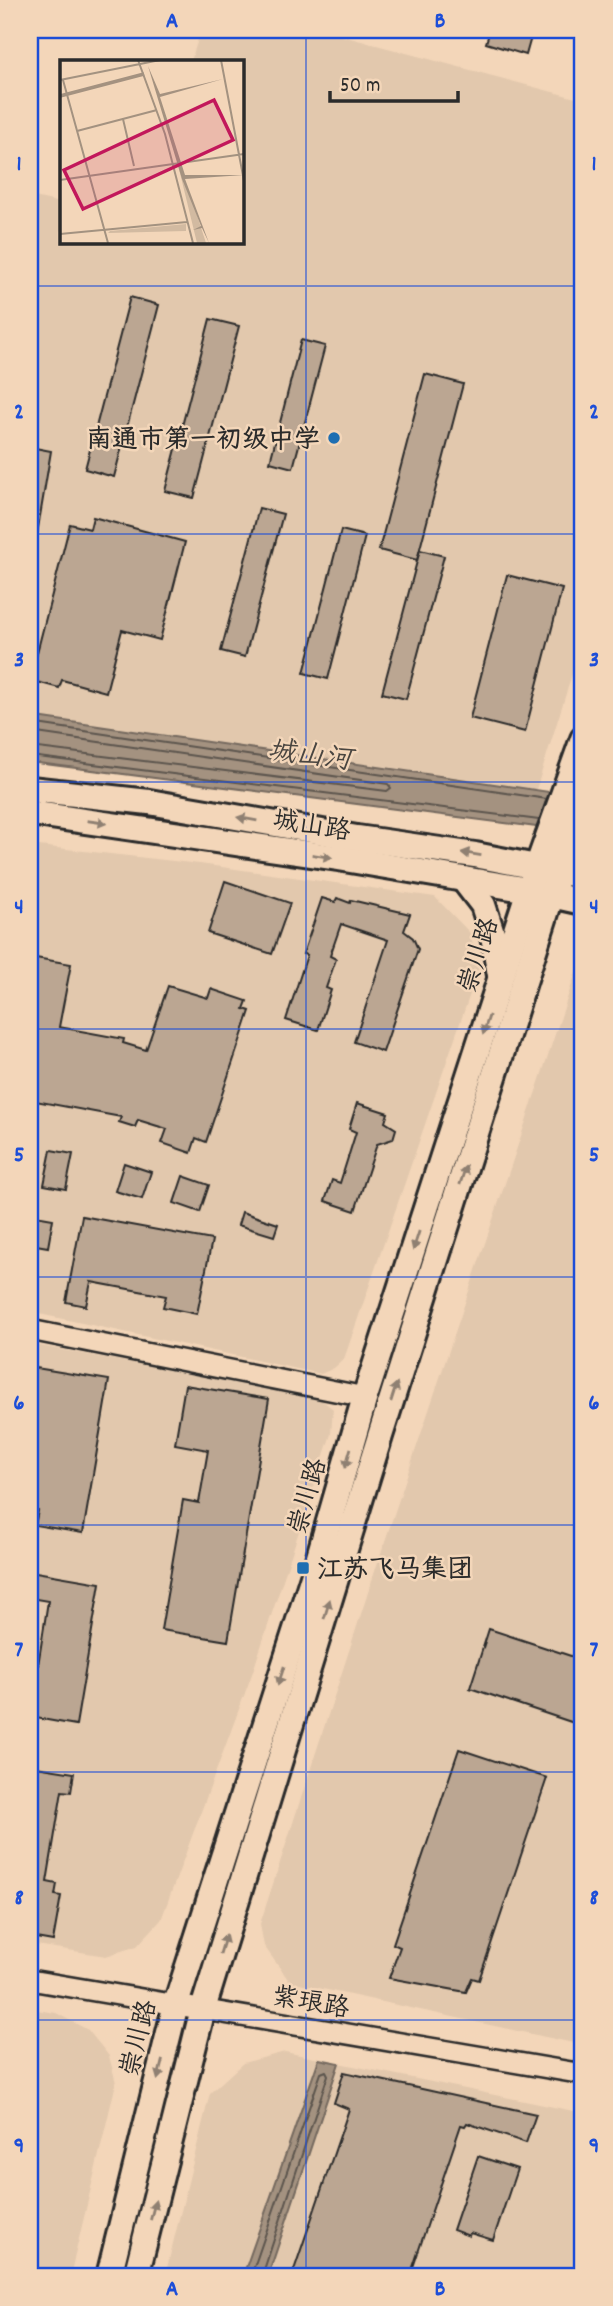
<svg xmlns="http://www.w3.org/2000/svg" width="613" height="2306" viewBox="0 0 613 2306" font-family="Dekko,'LXGW WenKai TC',sans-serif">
<rect width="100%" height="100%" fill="#f3d6b9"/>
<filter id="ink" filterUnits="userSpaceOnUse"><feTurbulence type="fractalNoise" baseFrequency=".0143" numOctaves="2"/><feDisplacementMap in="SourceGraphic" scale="14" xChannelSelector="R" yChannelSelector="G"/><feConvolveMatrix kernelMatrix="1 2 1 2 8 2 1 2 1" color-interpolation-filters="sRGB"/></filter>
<g filter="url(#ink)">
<g fill="#e2c8ad">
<polygon points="201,30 320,30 583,100 583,639 536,790 30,716 30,196 61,203 61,242 242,242 242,61 191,61"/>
<polygon points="30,845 200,864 435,897 470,933 479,968 344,1359 334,1368 321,1374 30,1312"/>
<polygon points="583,959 583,2045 290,1982 264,1946 260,1924 376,1568 577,969"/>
<polygon points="30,1344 318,1397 333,1409 331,1434 252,1674 161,1920 137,1946 106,1956 30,1944"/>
<polygon points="30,2009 56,2013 88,2030 109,2056 116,2083 70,2276 30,2276"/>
<polygon points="285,2052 583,2113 583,2276 165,2276 210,2093 243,2063"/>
</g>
<g fill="#a49280" stroke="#74695e" stroke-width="2">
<polygon points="30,716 583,797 583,833 30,762"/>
<polygon points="319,2059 339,2063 268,2276 243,2276"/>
</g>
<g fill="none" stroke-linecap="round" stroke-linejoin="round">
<g stroke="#5b544d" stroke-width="2">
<polyline points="30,723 547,799"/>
<polyline points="30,732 388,784 391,788 387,791 30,747"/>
<polyline points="30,756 539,820"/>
<polyline points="251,2276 321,2073 326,2071 328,2075 262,2276"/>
</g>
</g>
<g fill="#bba692" stroke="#2b2b2b" stroke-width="2">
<polygon points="490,30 533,30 526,55 486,43"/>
<polygon points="130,297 159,305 114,477 85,469"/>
<polygon points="210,319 239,326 194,498 165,491"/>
<polygon points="301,340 325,346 293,468 270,462"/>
<polygon points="425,374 463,384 417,560 379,550"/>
<polygon points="30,447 51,451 37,534 30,533"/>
<polygon points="259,508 283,514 245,657 221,651"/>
<polygon points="93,517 185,542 160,640 122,630 106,692 62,680 59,688 30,680 70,524 90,529"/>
<polygon points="341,530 365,536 328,679 304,673"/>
<polygon points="420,550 444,556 406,699 382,693"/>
<polygon points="507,575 562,589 525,732 470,718"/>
<polygon points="225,881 290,903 272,954 208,933"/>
<polygon points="322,898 335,902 337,898 350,903 351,900 410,914 404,931 413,938 418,949 383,1052 354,1042 388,940 341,924 330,956 336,959 326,988 331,990 318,1030 286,1020 307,955 303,954"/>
<polygon points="30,957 71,964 59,1027 124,1039 123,1043 146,1050 168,986 208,998 211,989 247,1001 244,1009 250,1011 206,1142 196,1138 191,1153 162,1143 167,1129 138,1120 135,1127 119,1122 121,1117 30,1100"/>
<polygon points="357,1103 388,1113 385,1122 396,1129 393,1139 377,1144 355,1211 325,1201 332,1180 340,1183 356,1132 349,1129"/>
<polygon points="51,1150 73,1154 66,1189 44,1185"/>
<polygon points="124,1163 151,1172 142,1199 115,1191"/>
<polygon points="183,1176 209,1185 200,1212 174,1203"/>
<polygon points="242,1212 278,1224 274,1236 238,1225"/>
<polygon points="30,1215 53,1219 48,1247 30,1244"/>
<polygon points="82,1216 212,1240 197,1314 163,1307 166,1296 91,1282 86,1306 66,1302"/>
<polygon points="30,1367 109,1380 83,1533 35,1525 38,1511 30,1510"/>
<polygon points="185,1385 269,1399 228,1641 161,1630 183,1500 199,1503 208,1450 175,1444"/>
<polygon points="30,1571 100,1583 76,1725 30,1717 48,1601 30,1598"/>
<polygon points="489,1629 583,1660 583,1726 470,1688"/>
<polygon points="459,1749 547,1778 479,1980 472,1978 466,1992 389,1978 400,1947 393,1944"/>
<polygon points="30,1766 74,1773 71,1792 62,1791 47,1882 57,1884 55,1895 61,1896 53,1941 30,1937"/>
<polygon points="344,2072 536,2114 526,2143 467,2123 465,2126 461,2125 410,2276 292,2276 349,2109 334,2103"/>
<polygon points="478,2156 517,2169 493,2240 470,2233 469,2236 453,2230"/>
</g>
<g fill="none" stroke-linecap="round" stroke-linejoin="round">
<defs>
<g id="minor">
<polyline points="30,1330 365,1397"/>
<polyline points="30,1980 583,2074"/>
</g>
<g id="major">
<polyline points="30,789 149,802 357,838 475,855 583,876"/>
<polyline points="30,813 338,858 529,890 583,902"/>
<polyline points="463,879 483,905 493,936 500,975"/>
<polyline points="109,2276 176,2004 315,1570 365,1397 529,890 583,739"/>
<polyline points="136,2276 203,2009 380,1436 583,796"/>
</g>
</defs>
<use href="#minor" stroke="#2b2b2b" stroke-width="24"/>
<use href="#major" stroke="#2b2b2b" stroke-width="30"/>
<use href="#minor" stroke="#f3d6b9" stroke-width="19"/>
<use href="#major" stroke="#f3d6b9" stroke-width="24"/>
</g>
<defs><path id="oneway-solid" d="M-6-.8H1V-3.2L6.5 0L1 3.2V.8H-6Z" transform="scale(1.75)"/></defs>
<g fill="#8f8072">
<use href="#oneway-solid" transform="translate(247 819) rotate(-170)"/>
<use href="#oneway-solid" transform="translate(97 822) rotate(8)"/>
<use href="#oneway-solid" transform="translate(471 854) rotate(-171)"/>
<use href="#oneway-solid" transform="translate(322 856) rotate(9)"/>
<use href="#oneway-solid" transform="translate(486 1025) rotate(108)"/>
<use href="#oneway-solid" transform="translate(463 1175) rotate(-72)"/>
<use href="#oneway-solid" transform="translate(416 1241) rotate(108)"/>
<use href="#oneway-solid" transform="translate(394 1392) rotate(-72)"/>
<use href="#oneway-solid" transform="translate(348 1458) rotate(106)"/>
<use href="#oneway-solid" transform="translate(327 1609) rotate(-73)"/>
<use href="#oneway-solid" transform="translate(281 1676) rotate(108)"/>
<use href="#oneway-solid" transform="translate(223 1944) rotate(-73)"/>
<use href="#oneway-solid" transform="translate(160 2070) rotate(104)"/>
<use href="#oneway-solid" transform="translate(153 2210) rotate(-76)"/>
</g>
</g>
<path fill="none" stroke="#1d4ed8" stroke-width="2" stroke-opacity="0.55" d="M306 30V2276M30 286H583M30 534H583M30 782H583M30 1029H583M30 1277H583M30 1525H583M30 1772H583M30 2020H583"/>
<g fill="#1f6fb2" stroke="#f3d6b9" stroke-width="2.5">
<circle cx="334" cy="438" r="7"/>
<rect x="296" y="1561" width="14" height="14" rx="3.5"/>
</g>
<g text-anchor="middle" stroke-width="5" stroke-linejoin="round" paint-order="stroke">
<g font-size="26" font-weight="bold" fill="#2b2b2b" stroke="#f3d6b9" text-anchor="end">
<text x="320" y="447">南通市第一初级中学</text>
<text x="317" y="1577" text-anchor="start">江苏飞马集团</text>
</g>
<g font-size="26" fill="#2b2b2b" stroke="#f3d6b9">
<text transform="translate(312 824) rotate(9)" y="9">城山路</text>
<text transform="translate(477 955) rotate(-72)" y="9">崇川路</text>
<text transform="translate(306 1496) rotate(-74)" y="9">崇川路</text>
<text transform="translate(311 2001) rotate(10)" y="9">紫琅路</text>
<text transform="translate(137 2038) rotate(-76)" y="9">崇川路</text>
</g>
<g font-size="28" font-style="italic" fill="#494540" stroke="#f3d6b9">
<text transform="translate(310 753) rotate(7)" y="10">城山河</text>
</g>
</g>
<g transform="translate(60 60)">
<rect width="184" height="184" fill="#f3d6b9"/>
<path d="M118 105 133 143 146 183H137ZM126 164V171L48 173 50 171Z" fill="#d2baa1"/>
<path d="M88 6 100 34 163 19 100 37 125 115H184L125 119 149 183 142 168 133 170 141 166 122 119Z" fill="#a49280"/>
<path fill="none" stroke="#a49280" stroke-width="3.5" d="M0 36 84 14"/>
<path fill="none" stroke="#a39280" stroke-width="2" d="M78 0 105 74 133 183M161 0 184 121M0 20 100 0M3 20 48 183M63 59 74 106M17 71 97 50M0 120 184 94M0 174 127 162"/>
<path fill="#c2185b" fill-opacity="0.15" stroke="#c2185b" stroke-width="3.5" d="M154 40 173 80 23 149 4 110Z"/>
<rect width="184" height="184" fill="none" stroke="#2b2b2b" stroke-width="3.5"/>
</g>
<rect width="613" height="2306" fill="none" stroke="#f3d6b9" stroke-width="77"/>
<path d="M330 91v10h128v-10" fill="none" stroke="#2b2b2b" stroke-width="3.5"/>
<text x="340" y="91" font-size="21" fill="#2b2b2b" stroke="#f3d6b9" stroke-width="5" paint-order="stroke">50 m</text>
<rect x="38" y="38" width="536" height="2230" fill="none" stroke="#1d4ed8" stroke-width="2.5"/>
<g font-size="23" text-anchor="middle" font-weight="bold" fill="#1d4ed8">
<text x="172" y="27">A</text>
<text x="440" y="27">B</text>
<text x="19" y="170">1</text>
<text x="594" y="170">1</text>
<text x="19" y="418">2</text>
<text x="594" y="418">2</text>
<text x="19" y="666">3</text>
<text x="594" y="666">3</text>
<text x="19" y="913">4</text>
<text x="594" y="913">4</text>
<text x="19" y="1161">5</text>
<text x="594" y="1161">5</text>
<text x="19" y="1409">6</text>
<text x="594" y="1409">6</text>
<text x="19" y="1656">7</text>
<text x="594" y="1656">7</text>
<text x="19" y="1904">8</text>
<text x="594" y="1904">8</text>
<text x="19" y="2152">9</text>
<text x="594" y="2152">9</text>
<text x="172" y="2295">A</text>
<text x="440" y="2295">B</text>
</g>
</svg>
